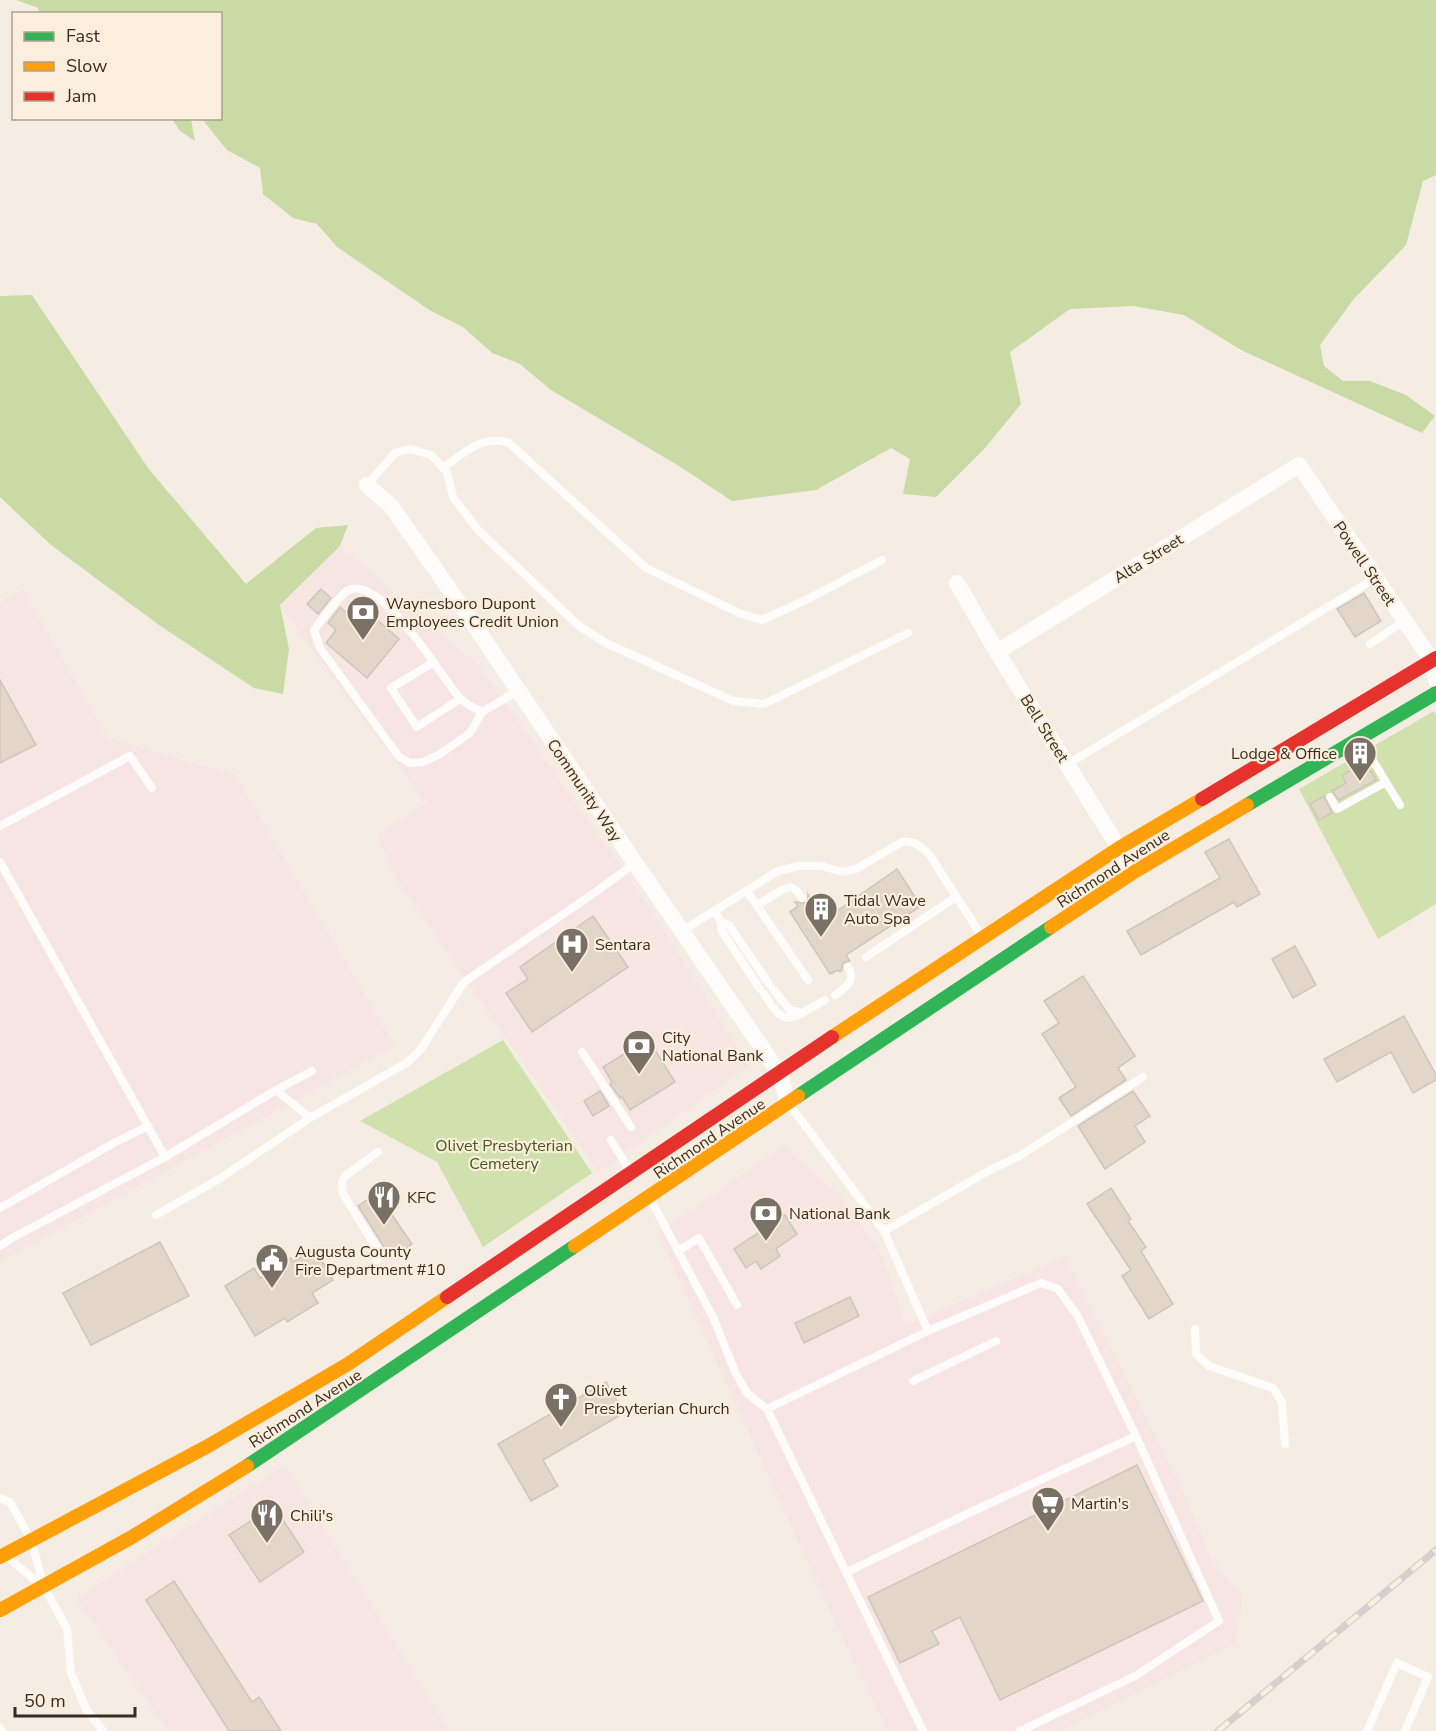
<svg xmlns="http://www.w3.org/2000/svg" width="1436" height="1731" viewBox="0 0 1436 1731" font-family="'Nunito Sans',sans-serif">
<rect width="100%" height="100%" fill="#f5ede3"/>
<g fill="#f7e5e4">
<polygon points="340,546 480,667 648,905 749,1066 598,1172 394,875 377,835 426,803 279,605"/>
<polygon points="23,590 108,738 235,775 395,1046 0,1262 0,602"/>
<polygon points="784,1146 844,1200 882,1255 906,1325 1065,1257 1183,1490 1211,1559 1243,1598 1235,1644 1061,1731 888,1731 835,1622 658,1233"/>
<polygon points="285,1465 449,1731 168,1731 76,1598"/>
</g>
<g fill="#d1e1ae">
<polygon points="1434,711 1436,714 1436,904 1378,939 1299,789"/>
<polygon points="503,1040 592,1173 483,1247 437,1162 360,1121"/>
</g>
<g fill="#c9daa4">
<polygon points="16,0 1436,0 1436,175 1423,181 1406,245 1353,300 1320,345 1324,366 1343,381 1370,381 1406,395 1435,416 1422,433 1241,350 1184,315 1133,306 1070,309 1010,352 1021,404 985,448 936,497 903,494 910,459 891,448 816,490 732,501 679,466 551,390 520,364 492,353 463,327 431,311 337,247 317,224 293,218 263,194 260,168 227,150 202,119 220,118 220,14 40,13 38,8"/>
<polygon points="172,119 191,119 195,141 180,131"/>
<polygon points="32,295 148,468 246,584 316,528 348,525 340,546 280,605 289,649 283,694 254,688 159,625 51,545 0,497 0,296"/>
</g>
<g fill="#e1d6c8" stroke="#cec6bd" stroke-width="1.5">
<polygon points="321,589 331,598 318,614 307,604"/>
<polygon points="1364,593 1381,621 1355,637 1337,609"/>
<polygon points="359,604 399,639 367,678 326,643 336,630 328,623 340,607 349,615"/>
<polygon points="0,680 36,745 0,763"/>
<polygon points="1365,763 1376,780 1339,800 1332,791 1346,783 1342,775"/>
<polygon points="1324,796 1332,813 1319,820 1310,804"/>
<polygon points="1229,839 1260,894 1237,907 1234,902 1141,955 1127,931 1220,878 1205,852"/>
<polygon points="897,869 921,906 846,955 850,961 843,963 842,970 840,972 838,970 830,974 790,912 798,906 795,902 805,903 808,900 808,894 824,920"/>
<polygon points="593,916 628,967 532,1032 506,993 528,979 520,967"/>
<polygon points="1295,946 1316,985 1293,998 1272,959"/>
<polygon points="1083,976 1135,1056 1118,1068 1126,1080 1071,1116 1059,1098 1076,1087 1042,1034 1059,1023 1044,1001"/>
<polygon points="1404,1016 1436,1075 1436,1080 1413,1093 1391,1052 1337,1082 1324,1059"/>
<polygon points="648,1039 675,1082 630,1110 622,1097 620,1098 610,1084 612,1082 603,1067"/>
<polygon points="600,1091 609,1106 593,1116 584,1101"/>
<polygon points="1133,1091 1150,1116 1135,1126 1145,1142 1105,1169 1078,1126"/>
<polygon points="1111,1188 1131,1219 1128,1221 1146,1247 1141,1251 1173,1304 1149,1319 1122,1276 1131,1270 1087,1204"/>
<polygon points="377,1193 412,1244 391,1258 358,1206"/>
<polygon points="785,1215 797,1234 776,1249 780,1256 761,1269 756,1261 746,1268 734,1249"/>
<polygon points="160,1242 189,1296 91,1345 63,1293"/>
<polygon points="315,1249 333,1280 312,1293 318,1303 287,1322 285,1318 255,1336 225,1286 254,1268 260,1278 291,1258 293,1262"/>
<polygon points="850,1297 859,1316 804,1343 795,1323"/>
<polygon points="606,1382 624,1413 543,1460 558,1486 531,1501 498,1444"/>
<polygon points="1137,1465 1203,1601 1000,1700 960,1617 932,1631 939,1644 900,1663 868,1597"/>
<polygon points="274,1506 304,1552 260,1582 229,1535"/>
<polygon points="174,1581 252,1702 259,1697 281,1731 229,1731 146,1600"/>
</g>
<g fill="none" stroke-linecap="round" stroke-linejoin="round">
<g stroke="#fefcfb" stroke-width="8">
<path d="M443 468C462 454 485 433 509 443L646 568 739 613 762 620 808 599 882 560"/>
<polyline points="367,485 395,453 410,449 431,455 447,472 453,497 478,530 579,626 606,643 733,701 764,704 908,633"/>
<polyline points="1370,644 1404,621"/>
<polyline points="434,662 391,688 417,727 460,699"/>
<path d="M482 712 470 733 440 754 423 762 410 763 399 757 320 648 314 630C321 621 339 596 347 591 380 571 442 678 459 697 464 703 474 708 482 712L519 690"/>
<polyline points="1361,741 1400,805"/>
<polyline points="1068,764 1376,578"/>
<polyline points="1330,797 1337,809 1386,782"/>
<polyline points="0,826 130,756 152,788"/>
<polyline points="0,862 165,1157"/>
<polyline points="747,891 808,980"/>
<polyline points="757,905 782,890 790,887 796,890 802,898"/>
<polyline points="715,911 721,922 721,930 760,989"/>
<polyline points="721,922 729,925 769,984"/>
<path d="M682 931 778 871 799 866H821L843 872 856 869 902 842C914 840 920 846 929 854L981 935"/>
<polyline points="866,957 956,897"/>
<polyline points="773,989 790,1010 802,1013 825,1000"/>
<path d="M764 994C774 1010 782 1026 802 1013"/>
<path d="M835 995C846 988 857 980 848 967"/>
<polyline points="582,1052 631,1127"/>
<polyline points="276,1090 310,1118"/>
<polyline points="789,1104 884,1231 928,1331"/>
<polyline points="611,1140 630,1171"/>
<polyline points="650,1198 713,1317 736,1374 747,1393 767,1409 923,1731"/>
<polyline points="0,1208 112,1144 148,1126"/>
<polyline points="156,1215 219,1179 310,1118 408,1062 421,1049 464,982 597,891 635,863"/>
<polyline points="884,1231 992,1169 1018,1157 1143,1077"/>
<polyline points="0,1246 12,1238 165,1157 276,1090 312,1071"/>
<polyline points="678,1251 699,1238 737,1305"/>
<polyline points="377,1260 380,1253 343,1194 342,1182 345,1176 378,1152"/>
<polyline points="1195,1329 1196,1354 1209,1366 1273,1388 1282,1402 1285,1444"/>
<polyline points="913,1381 996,1341"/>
<polyline points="767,1409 928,1331 1041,1283 1058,1289 1077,1315 1136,1436 973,1511 847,1572"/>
<polyline points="0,1498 10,1502 31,1540 44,1587 67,1629 71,1673 86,1709 103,1731"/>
<polyline points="7,1557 41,1585"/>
<polyline points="0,1728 2,1731"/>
<polyline points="1020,1731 1135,1676 1219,1621 1136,1436"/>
<polyline points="1367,1731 1397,1663 1428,1677 1405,1731"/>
</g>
<g stroke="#fefcfb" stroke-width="16">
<polyline points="367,485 391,506 464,610 635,863 780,1074 788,1104"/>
<polyline points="957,583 997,652 1134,872"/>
<polyline points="997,652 1299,465 1432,661 1436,680"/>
</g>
<g stroke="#30b455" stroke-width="14">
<polyline points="1247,805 1436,693"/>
<polyline points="798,1096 1051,927"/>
<polyline points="247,1466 575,1246"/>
</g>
<g stroke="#ff9f0a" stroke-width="14">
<polyline points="1051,927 1134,872 1247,805"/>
<polyline points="832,1037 1119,848 1202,799"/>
<polyline points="575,1246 798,1096"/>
<polyline points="0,1557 208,1446 348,1364 447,1297"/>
<polyline points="0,1610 132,1537 247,1466"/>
</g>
<g stroke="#e5322d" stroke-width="14">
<polyline points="1202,799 1436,658"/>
<polyline points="447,1297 832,1037"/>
</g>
<defs>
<polyline id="rail" points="1218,1731 1436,1550"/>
</defs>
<use href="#rail" stroke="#d3d0cd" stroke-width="7"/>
<use href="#rail" stroke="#fceedc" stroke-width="4.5" stroke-dasharray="14" stroke-linecap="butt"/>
</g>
<defs>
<symbol id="bank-pin" viewBox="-11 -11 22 30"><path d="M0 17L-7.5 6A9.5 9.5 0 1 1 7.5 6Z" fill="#797066" stroke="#fceedc"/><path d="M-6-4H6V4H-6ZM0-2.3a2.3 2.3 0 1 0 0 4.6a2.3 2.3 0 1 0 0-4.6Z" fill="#fff"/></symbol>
<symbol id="building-pin" viewBox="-11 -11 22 30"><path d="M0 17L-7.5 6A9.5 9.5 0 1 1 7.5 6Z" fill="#797066" stroke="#fceedc"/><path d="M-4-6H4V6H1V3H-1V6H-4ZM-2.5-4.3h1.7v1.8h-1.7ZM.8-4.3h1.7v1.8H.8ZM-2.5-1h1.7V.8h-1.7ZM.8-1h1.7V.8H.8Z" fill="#fff"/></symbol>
<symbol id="hospital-pin" viewBox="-11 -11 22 30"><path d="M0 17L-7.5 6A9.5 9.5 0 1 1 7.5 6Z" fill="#797066" stroke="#fceedc"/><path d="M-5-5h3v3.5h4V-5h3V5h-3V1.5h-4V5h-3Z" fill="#fff"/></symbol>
<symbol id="restaurant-pin" viewBox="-11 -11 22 30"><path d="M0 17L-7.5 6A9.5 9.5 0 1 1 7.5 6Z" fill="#797066" stroke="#fceedc"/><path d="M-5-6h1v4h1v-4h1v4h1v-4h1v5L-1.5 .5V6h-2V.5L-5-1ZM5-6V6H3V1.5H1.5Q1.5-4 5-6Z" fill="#fff"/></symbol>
<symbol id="civic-pin" viewBox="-11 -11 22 30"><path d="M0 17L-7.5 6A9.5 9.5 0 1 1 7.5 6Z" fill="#797066" stroke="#fceedc"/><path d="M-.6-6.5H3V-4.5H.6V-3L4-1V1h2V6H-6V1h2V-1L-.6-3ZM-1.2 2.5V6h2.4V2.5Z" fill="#fff"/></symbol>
<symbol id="church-pin" viewBox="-11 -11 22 30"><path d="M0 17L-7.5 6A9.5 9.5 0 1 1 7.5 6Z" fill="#797066" stroke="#fceedc"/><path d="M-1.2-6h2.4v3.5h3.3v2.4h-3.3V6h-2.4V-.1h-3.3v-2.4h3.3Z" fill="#fff"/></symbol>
<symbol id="supermarket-pin" viewBox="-11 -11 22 30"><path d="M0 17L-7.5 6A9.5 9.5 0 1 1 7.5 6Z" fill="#797066" stroke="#fceedc"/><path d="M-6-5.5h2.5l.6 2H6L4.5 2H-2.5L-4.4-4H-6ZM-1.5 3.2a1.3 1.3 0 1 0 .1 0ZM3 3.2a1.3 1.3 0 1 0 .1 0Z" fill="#fff"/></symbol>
</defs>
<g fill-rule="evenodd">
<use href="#bank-pin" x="344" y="593" width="38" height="52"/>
<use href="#building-pin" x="1341" y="734" width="38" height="52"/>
<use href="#building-pin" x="802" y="890" width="38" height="52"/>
<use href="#hospital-pin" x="553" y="925" width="38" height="52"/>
<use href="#bank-pin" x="620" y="1027" width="38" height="52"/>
<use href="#restaurant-pin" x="365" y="1178" width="38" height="52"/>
<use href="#bank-pin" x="747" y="1194" width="38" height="52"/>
<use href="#civic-pin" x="253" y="1241" width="38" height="52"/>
<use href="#church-pin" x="542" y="1380" width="38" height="52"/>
<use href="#supermarket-pin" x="1029" y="1484" width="38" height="52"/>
<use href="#restaurant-pin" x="248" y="1496" width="38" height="52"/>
</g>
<g text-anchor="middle" stroke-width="4.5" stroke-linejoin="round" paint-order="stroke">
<g font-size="16" fill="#362d22" stroke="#fceedc">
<text transform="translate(1148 558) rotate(-32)" y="6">Alta Street</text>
<text transform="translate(1365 563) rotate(56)" y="6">Powell Street</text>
<text transform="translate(1045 728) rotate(58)" y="6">Bell Street</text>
<text transform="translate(585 790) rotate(56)" y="6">Community Way</text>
<text transform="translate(1113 868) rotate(-33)" y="6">Richmond Avenue</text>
<text transform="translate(709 1138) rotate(-34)" y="6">Richmond Avenue</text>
<text transform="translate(305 1408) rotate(-33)" y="6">Richmond Avenue</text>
</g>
<g font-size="16" fill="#362d22" stroke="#fceedc" text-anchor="start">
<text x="386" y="609">Waynesboro Dupont<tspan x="386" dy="18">Employees Credit Union</tspan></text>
<text x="1337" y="759" text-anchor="end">Lodge &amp; Office</text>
<text x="844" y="906">Tidal Wave<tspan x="844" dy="18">Auto Spa</tspan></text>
<text x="595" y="950">Sentara</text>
<text x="662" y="1043">City<tspan x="662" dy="18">National Bank</tspan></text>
<text x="407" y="1203">KFC</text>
<text x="789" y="1219">National Bank</text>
<text x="295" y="1257">Augusta County<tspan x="295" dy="18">Fire Department #10</tspan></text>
<text x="584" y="1396">Olivet<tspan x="584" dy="18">Presbyterian Church</tspan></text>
<text x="1071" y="1509">Martin's</text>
<text x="290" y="1521">Chili's</text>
</g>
<g font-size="16" fill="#425a1a" stroke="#fceedc">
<text x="504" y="1151">Olivet Presbyterian<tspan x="504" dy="18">Cemetery</tspan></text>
</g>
</g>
<rect x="12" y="12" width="210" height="108" fill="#fceedc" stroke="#ada192" stroke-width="1.5"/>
<rect x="24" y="32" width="30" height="9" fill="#30b455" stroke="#ada192" stroke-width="1.5"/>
<text x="66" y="42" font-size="18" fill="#362d22">Fast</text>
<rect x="24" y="62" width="30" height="9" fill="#ff9f0a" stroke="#ada192" stroke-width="1.5"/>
<text x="66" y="72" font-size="18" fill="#362d22">Slow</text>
<rect x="24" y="92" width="30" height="9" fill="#e5322d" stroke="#ada192" stroke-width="1.5"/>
<text x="66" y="102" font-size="18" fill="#362d22">Jam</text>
<path d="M15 1707v9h120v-9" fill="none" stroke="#362d22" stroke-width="3"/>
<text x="24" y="1707" font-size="18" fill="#362d22" stroke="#fceedc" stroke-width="4.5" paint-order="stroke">50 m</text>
</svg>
